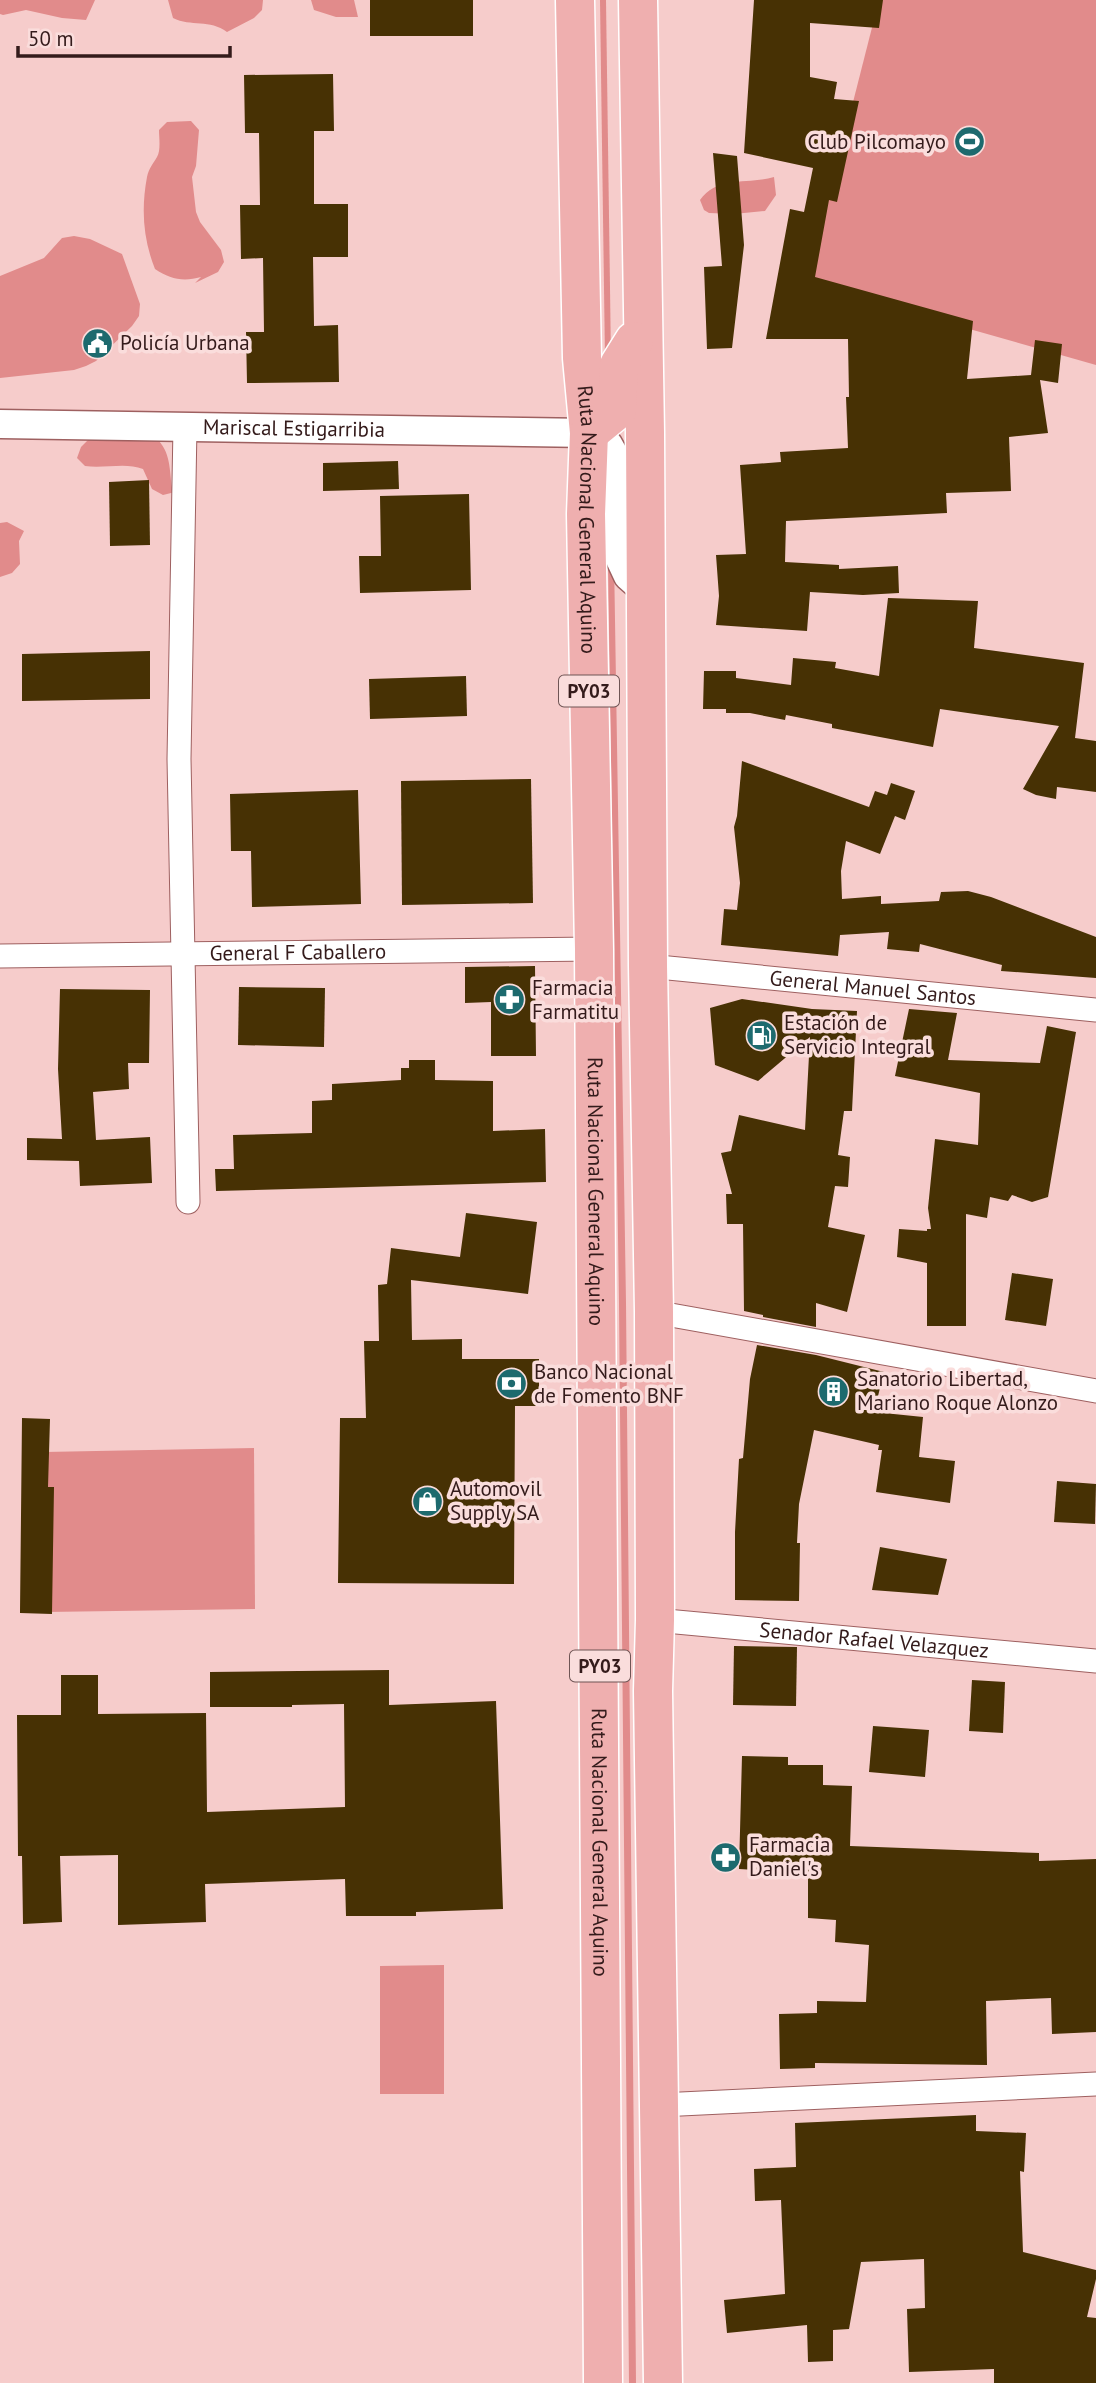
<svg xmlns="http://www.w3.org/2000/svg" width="1096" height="2383" viewBox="0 0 1096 2383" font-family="'PT Sans',sans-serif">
<rect width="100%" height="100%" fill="#f6cccb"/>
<g fill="#e18b8b">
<polygon points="0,0 95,0 86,20 62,18 26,10 3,15 0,14"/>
<path d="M168 0H263L262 10 254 18 227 32C210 19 191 27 173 18Z"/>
<polygon points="311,0 354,0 358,17 336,17 314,10"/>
<polygon points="600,0 606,0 611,360 605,360"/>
<polygon points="879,0 1096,0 1096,365 807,283"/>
<path d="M191 121 199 130 196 166 192 177 196 212 200 222 221 250 224 262 218 272 195 283 201 277C183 282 170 279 155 269 143 239 141 209 147 177 149 168 153 164 157 157 161 150 159 138 159 130L167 122Z"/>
<path d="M774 177 776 195 765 211 734 214 709 213 704 210 700 200C718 175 748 185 774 177Z"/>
<polygon points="74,236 90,239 122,254 140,304 139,316 132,326 96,361 86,366 74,370 0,378 0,276 44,258 62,238"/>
<path d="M152 434C171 450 169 465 172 488L175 492 163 495 152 489 143 469C125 462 104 469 85 466L77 458 81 447 89 439Z"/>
<polygon points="607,496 613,496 626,1303 636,2383 629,2383 619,1303"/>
<polygon points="7,522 24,531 19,541 20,564 12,573 0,577 0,523"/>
<polygon points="254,1448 255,1609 46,1612 44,1452"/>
<polygon points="444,1965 444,2094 380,2094 380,1966"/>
</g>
<g fill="#473104">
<rect x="370" y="0" width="103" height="36"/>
<polygon points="754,0 883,0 879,28 810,23 810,77 837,82 834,99 859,101 837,202 829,200 815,277 973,321 967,379 1031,375 1035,340 1062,344 1058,383 1040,380 1048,433 1009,437 1011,491 946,493 947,513 786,521 785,562 839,565 839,569 898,566 899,593 863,595 810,592 807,631 716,625 719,596 716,555 746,554 740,465 781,462 780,452 848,448 846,397 849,397 848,339 766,339 790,209 804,212 813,168 744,153"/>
<polygon points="333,74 334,131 314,131 314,204 348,204 348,257 313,257 314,326 338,325 339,382 247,383 246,332 264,332 263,258 241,259 240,205 260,205 259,133 245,133 244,75"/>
<polygon points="713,153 737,156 744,245 732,348 707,349 704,267 722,266"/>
<polygon points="398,461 399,489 323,491 323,463"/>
<polygon points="149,480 150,545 110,546 109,482"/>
<polygon points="469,494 471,590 360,593 359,556 381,556 380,496"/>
<polygon points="888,598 978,601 974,648 1084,663 1075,738 1096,741 1096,792 1057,787 1056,799 1036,795 1023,789 1059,726 940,709 933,747 832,728 832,724 786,715 785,720 750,713 726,713 726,709 703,709 704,671 736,671 736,678 791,685 793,658 836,662 835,668 879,676"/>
<polygon points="150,651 150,699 22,701 22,654"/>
<polygon points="466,676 467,716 370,719 369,679"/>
<polygon points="742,761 869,807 875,791 887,795 891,783 915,791 905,820 895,816 880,854 846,841 841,871 842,899 881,896 881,904 939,901 941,892 968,891 991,897 1096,937 1096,978 1001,971 1002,965 920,944 919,952 887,949 889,932 840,935 838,956 721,945 724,909 737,910 740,883 734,827 737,816"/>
<polygon points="531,779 533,903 402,905 401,781"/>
<polygon points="358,790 361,904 252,907 251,851 231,851 230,794"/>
<polygon points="535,966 536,1056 491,1056 491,1002 465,1003 465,967"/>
<polygon points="239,987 325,988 324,1047 238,1045"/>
<polygon points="60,989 150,990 149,1063 128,1063 129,1089 93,1092 96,1140 150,1137 152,1183 80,1186 79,1161 27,1160 27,1138 62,1139 58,1069"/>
<polygon points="742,999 812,1009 857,1011 852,1111 844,1111 838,1155 850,1157 848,1187 835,1186 828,1227 865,1235 847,1312 816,1303 816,1327 763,1317 763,1315 744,1311 743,1224 727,1224 726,1194 732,1194 721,1153 731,1151 739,1115 805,1130 810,1037 758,1081 715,1065 710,1008"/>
<polygon points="909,1009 957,1013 948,1060 1040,1063 1047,1026 1076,1032 1048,1197 1032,1202 1012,1195 1008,1201 990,1197 987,1218 966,1214 966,1326 927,1326 927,1263 897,1257 899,1229 927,1231 927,1229 931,1229 928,1208 935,1139 978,1145 980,1093 895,1076"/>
<polygon points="409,1060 435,1060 435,1080 493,1081 493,1131 545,1129 546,1182 216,1191 215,1169 234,1169 233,1135 312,1133 312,1101 332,1100 332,1084 401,1080 401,1068 409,1068"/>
<polygon points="466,1213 537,1222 528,1294 411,1280 412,1340 462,1339 462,1359 539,1359 539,1406 515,1406 514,1584 338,1583 340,1418 366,1418 364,1341 379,1341 378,1285 387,1284 391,1248 460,1257"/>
<polygon points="1012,1273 1053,1279 1046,1326 1005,1320"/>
<polygon points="757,1345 816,1355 884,1372 874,1412 923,1417 919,1457 955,1461 950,1503 876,1492 882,1450 878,1450 879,1445 814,1430 799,1504 797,1543 800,1543 799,1601 735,1600 735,1532 739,1459 743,1458 750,1379"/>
<polygon points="22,1418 50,1419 48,1487 54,1487 52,1614 20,1613"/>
<polygon points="1057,1481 1096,1484 1095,1524 1054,1522"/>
<polygon points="880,1547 947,1559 938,1595 872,1590"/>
<polygon points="734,1646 797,1647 796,1706 733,1705"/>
<polygon points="389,1670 389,1705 496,1701 503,1909 416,1912 416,1916 346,1916 345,1879 205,1884 206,1922 118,1925 118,1855 60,1856 62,1922 23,1924 22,1856 18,1856 17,1715 61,1715 61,1675 98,1675 98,1714 206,1713 207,1812 345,1807 344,1704 292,1705 292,1707 210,1707 210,1672"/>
<polygon points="972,1680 1005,1682 1003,1733 969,1731"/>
<polygon points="873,1726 929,1730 925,1777 869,1772"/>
<polygon points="742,1756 788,1757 788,1765 823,1765 823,1785 852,1786 850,1846 1039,1853 1039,1861 1096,1859 1096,2032 1052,2034 1051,1998 986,2001 987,2065 815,2063 815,2068 780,2069 779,2014 817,2013 817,2001 866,2002 869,1945 835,1942 836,1920 808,1918 808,1873 739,1869"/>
<polygon points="976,2115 976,2131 1026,2133 1024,2172 1020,2171 1023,2252 1096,2270 1096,2279 1087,2317 1096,2318 1096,2383 994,2383 994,2369 909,2372 907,2309 925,2308 924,2259 861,2262 849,2329 833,2330 833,2361 808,2362 807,2325 727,2333 724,2300 785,2294 781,2200 755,2201 754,2169 796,2167 795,2123"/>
</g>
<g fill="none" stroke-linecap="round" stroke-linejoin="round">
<defs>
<g id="minor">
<polyline points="185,427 179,759 188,1202"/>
<path id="s1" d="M0 956 594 949"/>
<path id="s2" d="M648 966 1096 1010"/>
<polyline points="654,1312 1096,1391"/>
<path id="s3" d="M655 1620 1096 1661"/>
<polyline points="660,2105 1096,2084"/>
</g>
<g id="tertiary">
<path id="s4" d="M0 424 589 433 608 444 617 460 620 559 628 576 646 592"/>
</g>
<g id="trunk">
<path id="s5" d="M575 0 582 358 589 433 586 514 594 949 603 2383"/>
<polyline points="638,0 645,433 648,966 654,1312 655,1620 653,1691 663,2383"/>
<polyline points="589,433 617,410 619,365 634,341"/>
</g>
</defs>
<use href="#minor" stroke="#9e6060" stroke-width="25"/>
<use href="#tertiary" stroke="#9e6060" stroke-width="31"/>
<use href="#trunk" stroke="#fff" stroke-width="41"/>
<use href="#minor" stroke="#fff" stroke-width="23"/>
<use href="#tertiary" stroke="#fff" stroke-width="28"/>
<use href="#trunk" stroke="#efafaf" stroke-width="38"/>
</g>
<defs>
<symbol id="stadium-disc" viewBox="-11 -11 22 22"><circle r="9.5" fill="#1d6a6e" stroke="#fadddc"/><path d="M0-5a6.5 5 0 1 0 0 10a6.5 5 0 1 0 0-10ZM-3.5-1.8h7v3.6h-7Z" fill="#fff"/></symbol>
<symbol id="civic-disc" viewBox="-11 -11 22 22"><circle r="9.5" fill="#1d6a6e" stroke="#fadddc"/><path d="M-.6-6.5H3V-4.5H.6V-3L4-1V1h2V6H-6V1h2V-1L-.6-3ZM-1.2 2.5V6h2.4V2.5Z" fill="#fff"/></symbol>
<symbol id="pharmacy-disc" viewBox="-11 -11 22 22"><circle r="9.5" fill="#1d6a6e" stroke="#fadddc"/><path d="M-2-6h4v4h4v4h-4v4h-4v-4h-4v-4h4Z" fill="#fff"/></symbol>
<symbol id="fuel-disc" viewBox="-11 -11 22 22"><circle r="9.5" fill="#1d6a6e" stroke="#fadddc"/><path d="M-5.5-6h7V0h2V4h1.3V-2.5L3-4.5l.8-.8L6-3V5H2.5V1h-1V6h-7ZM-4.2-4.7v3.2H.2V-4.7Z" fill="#fff"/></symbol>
<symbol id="bank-disc" viewBox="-11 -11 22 22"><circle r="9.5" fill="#1d6a6e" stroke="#fadddc"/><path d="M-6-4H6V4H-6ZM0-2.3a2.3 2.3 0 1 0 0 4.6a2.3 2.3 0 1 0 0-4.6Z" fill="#fff"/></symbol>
<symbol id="building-disc" viewBox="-11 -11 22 22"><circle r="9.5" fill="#1d6a6e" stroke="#fadddc"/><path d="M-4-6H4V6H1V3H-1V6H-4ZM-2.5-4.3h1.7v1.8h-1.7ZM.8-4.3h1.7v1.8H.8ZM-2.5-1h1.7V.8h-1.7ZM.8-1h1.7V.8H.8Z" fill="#fff"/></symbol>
<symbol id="shop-disc" viewBox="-11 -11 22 22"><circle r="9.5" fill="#1d6a6e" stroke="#fadddc"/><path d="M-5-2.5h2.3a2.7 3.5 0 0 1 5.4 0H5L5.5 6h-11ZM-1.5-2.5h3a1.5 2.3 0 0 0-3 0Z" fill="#fff"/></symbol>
</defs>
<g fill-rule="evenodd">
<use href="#stadium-disc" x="952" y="124" width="35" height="35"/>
<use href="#civic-disc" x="80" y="326" width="35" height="35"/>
<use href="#pharmacy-disc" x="492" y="982" width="35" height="35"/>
<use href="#fuel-disc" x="744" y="1018" width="35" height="35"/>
<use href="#bank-disc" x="494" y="1366" width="35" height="35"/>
<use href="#building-disc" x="816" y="1374" width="35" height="35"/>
<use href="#shop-disc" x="410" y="1484" width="35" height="35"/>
<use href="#pharmacy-disc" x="708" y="1840" width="35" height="35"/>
</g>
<g text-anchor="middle" stroke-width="7" stroke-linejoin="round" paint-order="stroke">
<g fill="#fadddc" stroke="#6f5555" stroke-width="2">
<rect x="559" y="675.5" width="60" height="31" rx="5"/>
<rect x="570" y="1650.5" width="60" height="31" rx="5"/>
</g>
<g font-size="19" font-weight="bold" fill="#341b1b">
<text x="589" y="698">PY03</text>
<text x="600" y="1673">PY03</text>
</g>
<g font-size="21" fill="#341b1b" stroke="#fadddc" text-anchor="start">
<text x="946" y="149" text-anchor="end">Club Pilcomayo</text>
<text x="120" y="350">Policía Urbana</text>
<text x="532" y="995">Farmacia<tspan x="532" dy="24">Farmatitu</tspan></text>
<text x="784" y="1030">Estación de<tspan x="784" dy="24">Servicio Integral</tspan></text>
<text x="534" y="1379">Banco Nacional<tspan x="534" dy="24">de Fomento BNF</tspan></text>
<text x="857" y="1386">Sanatorio Libertad,<tspan x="857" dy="24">Mariano Roque Alonzo</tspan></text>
<text x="450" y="1496">Automovil<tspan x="450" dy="24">Supply SA</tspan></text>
<text x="749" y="1852">Farmacia<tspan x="749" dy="24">Daniel's</tspan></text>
</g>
<g font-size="21" fill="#341b1b" stroke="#fadddc">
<text dy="7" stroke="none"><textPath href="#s4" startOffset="294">Mariscal Estigarribia</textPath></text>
<text dy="7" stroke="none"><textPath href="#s5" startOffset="520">Ruta Nacional General Aquino</textPath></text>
<text dy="7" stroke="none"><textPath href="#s1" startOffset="298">General F Caballero</textPath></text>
<text dy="7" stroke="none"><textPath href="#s2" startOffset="226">General Manuel Santos</textPath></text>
<text dy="7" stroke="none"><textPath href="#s5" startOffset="1192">Ruta Nacional General Aquino</textPath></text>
<text dy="7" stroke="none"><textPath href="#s3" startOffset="220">Senador Rafael Velazquez</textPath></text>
<text dy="7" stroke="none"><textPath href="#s5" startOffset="1843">Ruta Nacional General Aquino</textPath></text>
</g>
</g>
<path d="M18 46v10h212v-10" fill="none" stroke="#341b1b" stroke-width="3.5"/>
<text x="28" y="46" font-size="21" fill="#341b1b" stroke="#fadddc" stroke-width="5" paint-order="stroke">50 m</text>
</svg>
